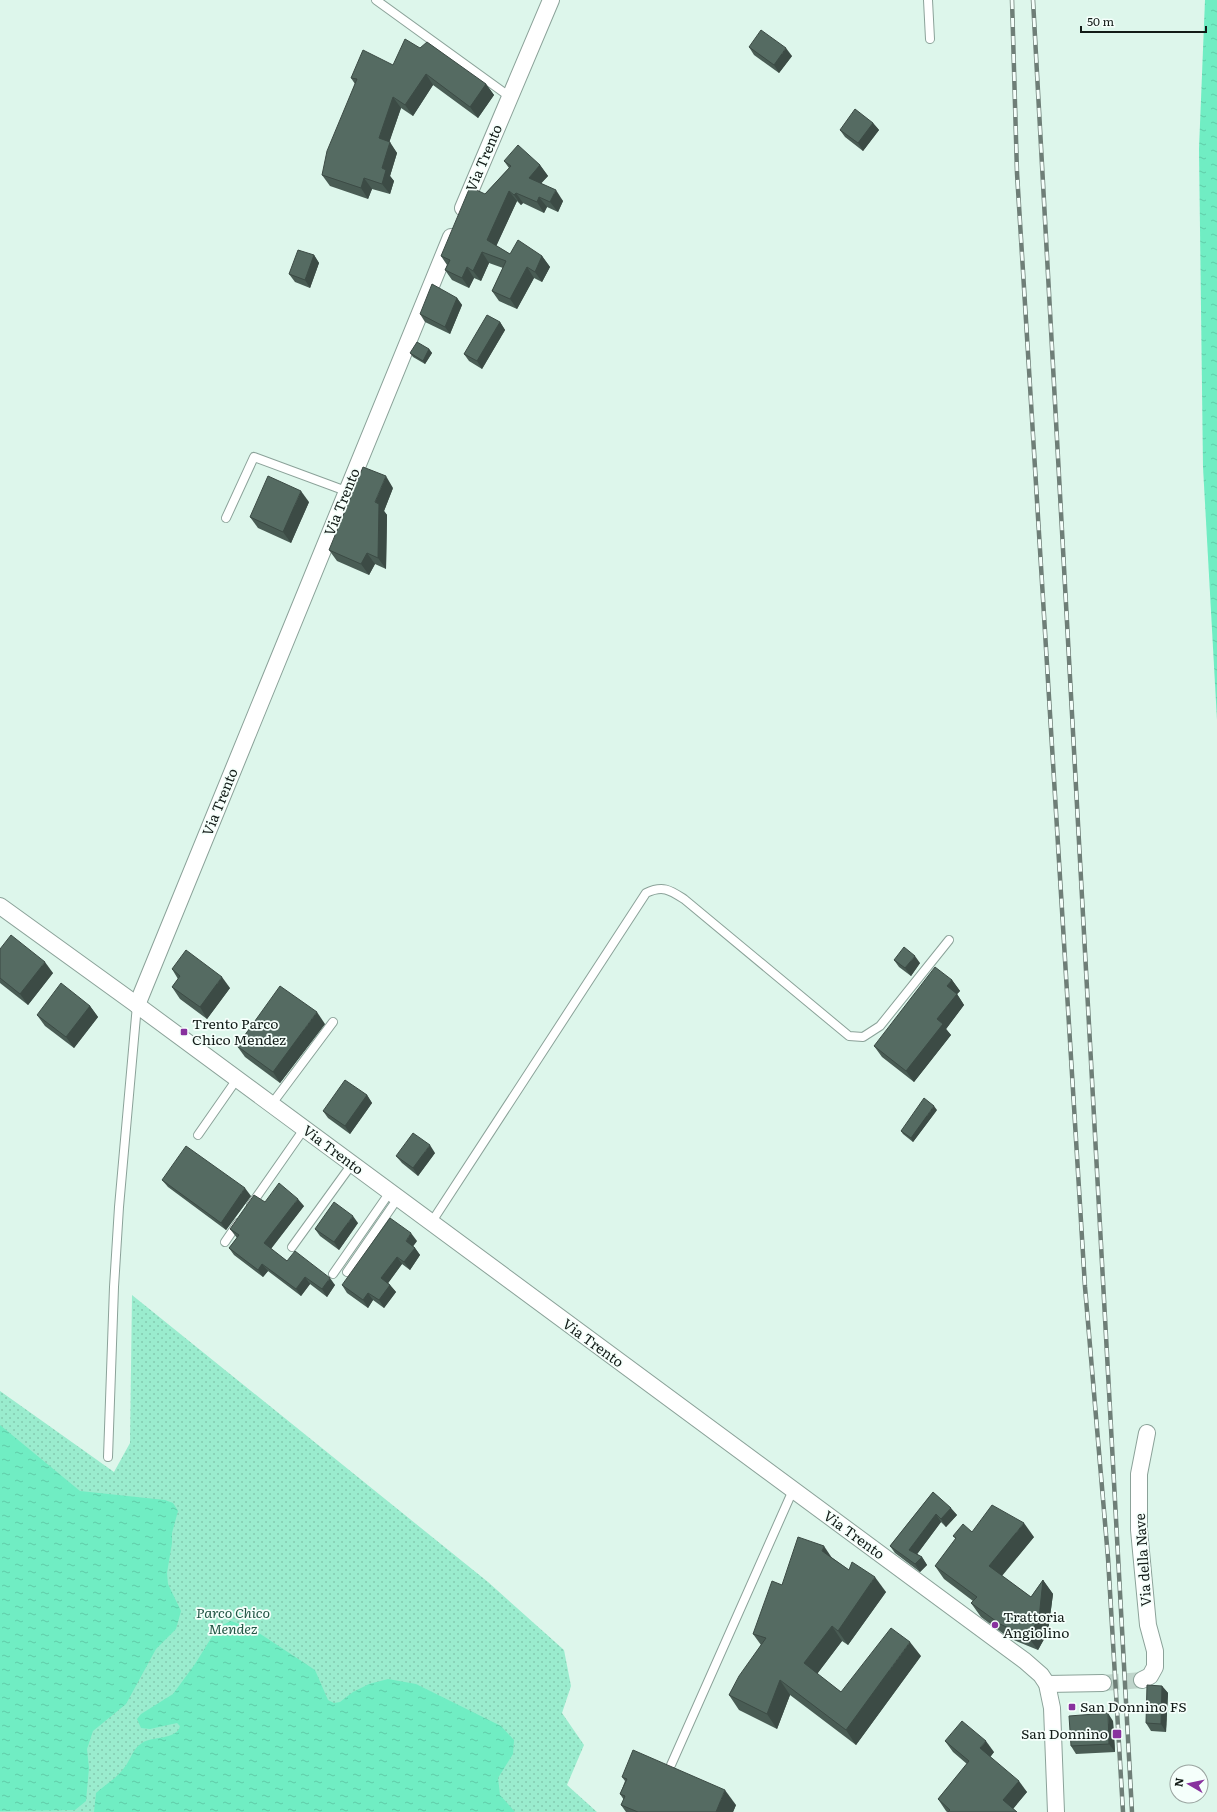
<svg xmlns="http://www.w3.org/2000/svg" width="1217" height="1812" viewBox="0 0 1217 1812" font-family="Literata,serif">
<defs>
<pattern id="green-dots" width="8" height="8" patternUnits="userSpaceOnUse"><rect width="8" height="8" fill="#9aecce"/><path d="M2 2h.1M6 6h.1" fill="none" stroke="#84cab0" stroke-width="1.8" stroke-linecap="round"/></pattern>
<pattern id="water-ripples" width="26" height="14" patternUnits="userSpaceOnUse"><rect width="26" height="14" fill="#70edc3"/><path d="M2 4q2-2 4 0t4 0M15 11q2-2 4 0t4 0" fill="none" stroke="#60cba7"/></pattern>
</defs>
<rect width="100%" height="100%" fill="#ddf6eb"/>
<polygon fill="url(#green-dots)" points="132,1295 488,1582 564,1650 571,1686 562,1713 584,1745 567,1785 597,1812 0,1812 0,1391 114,1472 130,1443"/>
<g fill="url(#water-ripples)">
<polygon points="1205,0 1217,0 1217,720 1203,467 1199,149"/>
<polygon points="0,1425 80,1491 165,1500 173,1503 178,1511 172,1533 172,1543 167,1573 168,1584 181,1611 176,1629 156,1649 126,1704 93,1731 87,1749 89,1768 86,1801 75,1810 0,1811"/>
<path d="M231 1621 253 1629 315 1670 328 1700 334 1703 340 1702 353 1692 369 1684 388 1679 416 1684 501 1726 514 1740 513 1754 498 1778 500 1795 515 1812H94L96 1793C105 1785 117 1778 124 1768 131 1760 132 1749 142 1743 152 1736 177 1740 180 1726L177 1723 150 1729 141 1728 137 1719 141 1714 173 1694 195 1664 218 1627Z"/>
</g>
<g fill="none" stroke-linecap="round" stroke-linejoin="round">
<polyline stroke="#bfd5cb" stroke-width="16" stroke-dasharray="16 8" stroke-linecap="butt" points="1103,1683 1142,1680"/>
<defs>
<g id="service">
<polyline points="376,0 510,97"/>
<polyline points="928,0 930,39"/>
<polyline points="226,518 254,457 346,491"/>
<polyline points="271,1105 333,1022"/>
<polyline points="198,1135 237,1079"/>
<polyline points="251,1205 304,1129"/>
<path d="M431 1223 646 893C663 885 670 890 684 899L849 1036 863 1037 880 1026 949 940"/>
<polyline points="225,1242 238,1223"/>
<polyline points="292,1247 352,1164"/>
<polyline points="347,1272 398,1198"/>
<polyline points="333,1274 390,1192"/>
<polyline points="108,1457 114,1287 119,1207 137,1005"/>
<polyline points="671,1765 793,1490"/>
</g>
<g id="minor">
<polyline points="463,208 551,0"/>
<polyline points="0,906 137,1005 1025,1661 1041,1675 1047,1684 1052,1708 1056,1812"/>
<polyline points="137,1005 451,237"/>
<polyline points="1142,1680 1150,1676 1155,1667 1155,1651 1148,1625 1139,1530 1139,1474 1147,1433"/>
<polyline points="1047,1684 1103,1683"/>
</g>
</defs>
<use href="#service" stroke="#8ba299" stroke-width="10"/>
<use href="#minor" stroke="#8ba299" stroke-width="18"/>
<use href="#service" stroke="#fff" stroke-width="8"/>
<use href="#minor" stroke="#fff" stroke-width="16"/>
<defs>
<g id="rail">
<polyline points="1012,0 1017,173 1085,1287 1108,1558 1123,1812"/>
<polyline points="1033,0 1132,1812"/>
</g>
</defs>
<use href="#rail" stroke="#6e7e77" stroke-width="4.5"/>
<use href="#rail" stroke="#f5fffb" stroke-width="3" stroke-dasharray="9" stroke-linecap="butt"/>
</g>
<g fill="#495c54">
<polygon points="749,47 792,56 779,73 754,55"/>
<polygon points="393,65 486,84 494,95 478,118 433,85 413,116 401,108 389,142 397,153 390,176 394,181 390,194 372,189 368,199 330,186 322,175 355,84 351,78"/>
<polygon points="873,123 879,130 863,151 845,137 840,130"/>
<polygon points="504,161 540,165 548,176 541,183 563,201 558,212 547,207 544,213 523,203 521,205 517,201 496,246 510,254 542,256 550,267 542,282 534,278 517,309 499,301 492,291 503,268 489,263 481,281 474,278 469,288 452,280 445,270 447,265 441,256 485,194 509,168"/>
<polygon points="314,255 319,263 310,288 295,282 289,274"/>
<polygon points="457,298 462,305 450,334 425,322 420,314"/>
<polygon points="500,322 505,330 482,369 469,361 464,354"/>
<polygon points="429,349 432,353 425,364 413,357 410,353"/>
<polygon points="393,488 384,511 387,515 386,569 375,564 369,575 337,561 329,550"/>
<polygon points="309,502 291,543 258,528 250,517"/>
<polygon points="0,949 53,973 28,1005 0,983"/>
<polygon points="894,960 920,963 911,976 899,967"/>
<polygon points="172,969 230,988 207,1019 180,999 172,987 178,979"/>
<polygon points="952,980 960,991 957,994 964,1005 946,1029 951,1035 914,1082 882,1057 874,1046"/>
<polygon points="90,1006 98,1017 74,1048 45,1026 37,1015"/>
<polygon points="325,1024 280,1083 245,1057 237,1046"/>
<polygon points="367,1095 372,1103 350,1134 328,1118 323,1111"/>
<polygon points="937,1110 913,1142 903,1134 901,1131"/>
<polygon points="435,1153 418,1176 402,1163 396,1156"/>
<polygon points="162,1180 251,1196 226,1230 168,1187"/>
<polygon points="265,1202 304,1206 271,1249 287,1261 335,1285 327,1297 310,1284 301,1296 268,1271 263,1277 234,1255 229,1248 237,1238 230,1229"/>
<polygon points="358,1223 339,1250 320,1236 315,1229"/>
<polygon points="417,1241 413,1246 415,1248 420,1255 410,1270 402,1264 388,1283 390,1285 396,1292 384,1308 373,1300 368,1308 347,1293 342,1285"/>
<polygon points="933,1492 957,1515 946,1527 941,1522 917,1554 922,1557 927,1565 920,1572 895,1553 890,1546"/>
<polygon points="972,1532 1034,1537 1002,1576 1031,1597 1043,1580 1053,1594 1048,1632 1038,1650 1009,1638 981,1617 971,1603 973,1601 944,1579 935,1566 956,1539 953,1536"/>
<polygon points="831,1557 849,1570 886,1592 848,1645 842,1641 817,1674 841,1692 921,1656 856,1745 790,1695 777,1729 739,1710 729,1695 761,1645 753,1634 782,1585"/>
<polygon points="1162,1686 1168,1693 1166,1732 1151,1731 1146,1723"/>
<polygon points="1113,1721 1115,1752 1076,1754 1071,1746"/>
<polygon points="945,1741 994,1752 990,1757 1027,1792 1013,1809 1017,1812 947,1812 946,1811 938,1799 967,1764 953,1752"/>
<polygon points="622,1777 736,1805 733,1812 626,1812 621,1805 624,1800 620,1794 625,1781"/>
</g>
<g fill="#3c4b45">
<polygon points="786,48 792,56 779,73 774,65"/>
<polygon points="426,74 433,85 413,116 405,105"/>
<polygon points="486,84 494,95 478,118 470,107"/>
<polygon points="393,97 401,108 387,149 379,138"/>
<polygon points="873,123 879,130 863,151 858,143"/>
<polygon points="390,142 397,153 390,176 394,181 390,194 382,184 382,168"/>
<polygon points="540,165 548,176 537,188 529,178"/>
<polygon points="364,178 372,189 368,199 361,188"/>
<polygon points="556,190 563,201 558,212 550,202"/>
<polygon points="509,191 517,201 494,251 487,240"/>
<polygon points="516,193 523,203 521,205 514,195"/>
<polygon points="539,197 547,207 544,213 537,202"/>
<polygon points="482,252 489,263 481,281 473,271"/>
<polygon points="314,255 319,263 310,288 305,280"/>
<polygon points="542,256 550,267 542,282 535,272"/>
<polygon points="467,267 474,278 469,288 462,278"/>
<polygon points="527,267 534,278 517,309 510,299"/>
<polygon points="457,298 462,305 450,334 445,327"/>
<polygon points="500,322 505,330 482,369 477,361"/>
<polygon points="429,349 432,353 425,364 423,361"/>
<polygon points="386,476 393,488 384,511 387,515 386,569 378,558 375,502"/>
<polygon points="301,491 309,502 291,543 283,532"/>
<polygon points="367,553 375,564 369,575 361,564"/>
<polygon points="915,956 920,963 911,976 905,968"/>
<polygon points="45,962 53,973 28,1005 20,994"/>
<polygon points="222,977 230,988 207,1019 200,1007"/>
<polygon points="952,980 960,991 957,994 964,1005 946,1029 951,1035 914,1082 906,1071 947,986"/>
<polygon points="90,1006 98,1017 74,1048 66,1037"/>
<polygon points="317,1012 325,1024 280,1083 273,1072"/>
<polygon points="367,1095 372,1103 350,1134 345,1126"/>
<polygon points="934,1106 937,1110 913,1142 911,1138"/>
<polygon points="430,1145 435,1153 418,1176 413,1168"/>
<polygon points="245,1188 251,1196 226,1230 221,1223"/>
<polygon points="298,1199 304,1206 269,1251 264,1243"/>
<polygon points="353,1216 358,1223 339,1250 334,1242"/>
<polygon points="411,1233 417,1241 411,1249 406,1241"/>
<polygon points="415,1248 420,1255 410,1270 404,1262"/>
<polygon points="397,1257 402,1264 386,1286 381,1278"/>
<polygon points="262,1264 268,1271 263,1277 258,1270"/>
<polygon points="305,1277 310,1284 301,1296 296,1289"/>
<polygon points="330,1278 335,1285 327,1297 322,1289"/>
<polygon points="390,1285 396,1292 384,1308 379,1300"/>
<polygon points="368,1293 373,1300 368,1308 363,1300"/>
<polygon points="951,1508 957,1515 946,1527 941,1519"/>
<polygon points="936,1514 941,1522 915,1557 909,1550"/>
<polygon points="1024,1523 1034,1537 998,1580 989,1566"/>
<polygon points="824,1546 834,1561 822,1551"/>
<polygon points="922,1557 927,1565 920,1572 915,1564"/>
<polygon points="875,1577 886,1592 848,1645 838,1631"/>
<polygon points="1043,1580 1053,1594 1048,1632 1038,1650 1028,1637"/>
<polygon points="832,1626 842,1641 814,1678 804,1663"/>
<polygon points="910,1642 921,1656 856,1745 846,1730"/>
<polygon points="780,1680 790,1695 777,1729 767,1714"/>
<polygon points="1162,1686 1168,1693 1166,1732 1161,1724"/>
<polygon points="1108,1713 1113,1721 1115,1752 1109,1744"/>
<polygon points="986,1741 994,1752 988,1760 980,1748"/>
<polygon points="1019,1781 1027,1792 1011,1811 1003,1800"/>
<polygon points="725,1790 736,1805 733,1812 716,1812"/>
</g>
<g fill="#556b62" stroke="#3c4b45">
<polygon points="761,30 786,48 774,65 749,47"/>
<polygon points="405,39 420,48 427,42 486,84 470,107 426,74 405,105 393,97 379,138 390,142 382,168 386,170 382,184 364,178 361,188 322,175 327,151 357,79 351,78 363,50 393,65"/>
<polygon points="855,109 873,123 858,143 840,130"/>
<polygon points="518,145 540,165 529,178 556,190 550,202 539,197 537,202 516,193 514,195 509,191 487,240 510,254 518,240 542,256 535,272 527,267 510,299 492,291 506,261 482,252 473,271 467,267 462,278 445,270 450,260 441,256 470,187 485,194 511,166 504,161"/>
<polygon points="298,250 314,255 305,280 289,274"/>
<polygon points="432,284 457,298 445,327 420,314"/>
<polygon points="487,315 500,322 477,361 464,354"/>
<polygon points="417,342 429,349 423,361 410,353"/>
<polygon points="363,467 386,476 375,502 379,504 378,558 367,553 361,564 329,550"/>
<polygon points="268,476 301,491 283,532 250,517"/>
<polygon points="11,935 45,962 20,994 0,978 0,949"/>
<polygon points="904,947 915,956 905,968 894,960"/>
<polygon points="186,950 222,977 200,1007 172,987 180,976 172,969"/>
<polygon points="935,967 952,980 947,986 957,994 937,1019 943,1024 906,1071 874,1046"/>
<polygon points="61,983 90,1006 66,1037 37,1015"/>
<polygon points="280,986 317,1012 273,1072 237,1046"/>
<polygon points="345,1080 367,1095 345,1126 323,1111"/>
<polygon points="924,1098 934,1106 911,1138 901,1131"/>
<polygon points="413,1133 430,1145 413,1168 396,1156"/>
<polygon points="186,1146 245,1188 221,1223 162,1180"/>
<polygon points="279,1183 298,1199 264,1243 287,1261 295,1251 330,1278 322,1289 305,1277 296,1289 262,1264 258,1270 229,1248 239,1235 230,1229 254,1195 265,1202"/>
<polygon points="334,1202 353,1216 334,1242 315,1229"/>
<polygon points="390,1218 411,1233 406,1241 415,1248 404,1262 397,1257 381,1278 390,1285 379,1300 368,1293 363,1300 342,1285"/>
<polygon points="933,1492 951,1508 941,1519 936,1514 909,1550 922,1557 915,1564 890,1546"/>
<polygon points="992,1505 1024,1523 989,1566 1031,1597 1043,1580 1039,1618 1028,1637 1000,1624 971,1603 977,1597 935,1566 956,1538 953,1536 963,1524 972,1532"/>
<polygon points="798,1537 824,1546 822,1551 849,1570 852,1562 875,1577 838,1631 832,1626 804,1663 841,1692 891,1628 910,1642 846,1730 780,1680 767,1714 729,1695 739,1676 766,1638 753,1634 772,1581 782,1585"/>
<polygon points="1147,1685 1162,1686 1161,1724 1146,1723"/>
<polygon points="1108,1713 1109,1744 1071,1746 1069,1716"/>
<polygon points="962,1721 986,1741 980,1748 1019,1781 1003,1800 1017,1812 948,1812 950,1810 938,1799 969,1761 945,1741"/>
<polygon points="633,1750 725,1790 716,1812 638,1812 621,1805 625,1796 620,1794 627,1779 622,1777"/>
</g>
<g fill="#88319e" stroke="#f5fffb" stroke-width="1.5">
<rect x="180" y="1028" width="8" height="8" rx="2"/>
<circle cx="995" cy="1625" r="4"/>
<rect x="1068" y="1703" width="8" height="8" rx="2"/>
<rect x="1112" y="1729" width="10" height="10" rx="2"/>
</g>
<g text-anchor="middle" stroke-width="3.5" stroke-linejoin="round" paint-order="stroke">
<g font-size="14" fill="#121b17" stroke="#f5fffb">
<text transform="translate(484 158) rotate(-67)" y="5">Via Trento</text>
<text transform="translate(342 502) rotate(-68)" y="5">Via Trento</text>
<text transform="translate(220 802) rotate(-68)" y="5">Via Trento</text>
<text transform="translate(333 1150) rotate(37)" y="5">Via Trento</text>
<text transform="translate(593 1343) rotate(36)" y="5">Via Trento</text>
<text transform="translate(854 1535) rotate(36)" y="5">Via Trento</text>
<text transform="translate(1143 1560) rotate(-94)" y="5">Via della Nave</text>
</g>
<g font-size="14" fill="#121b17" stroke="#f5fffb" text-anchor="start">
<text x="192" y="1029">Trento Parco<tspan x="192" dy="16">Chico Mendez</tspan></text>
<text x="1003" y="1622">Trattoria<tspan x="1003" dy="16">Angiolino</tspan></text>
<text x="1080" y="1712">San Donnino FS</text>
<text x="1108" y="1739" text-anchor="end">San Donnino</text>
</g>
<g font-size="14" font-style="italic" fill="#235746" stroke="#f5fffb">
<text x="233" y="1618">Parco Chico<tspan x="233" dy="16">Mendez</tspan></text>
</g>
</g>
<g transform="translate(1189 1784) rotate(279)"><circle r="19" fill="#f5fffb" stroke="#9aa4a0"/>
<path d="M0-3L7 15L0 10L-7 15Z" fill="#88319e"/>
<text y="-6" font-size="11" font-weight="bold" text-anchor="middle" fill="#121b17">N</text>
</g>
<path d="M1081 26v6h125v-6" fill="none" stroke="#121b17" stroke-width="2"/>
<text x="1087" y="26" font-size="12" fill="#121b17" stroke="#f5fffb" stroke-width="3" paint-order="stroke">50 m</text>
</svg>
